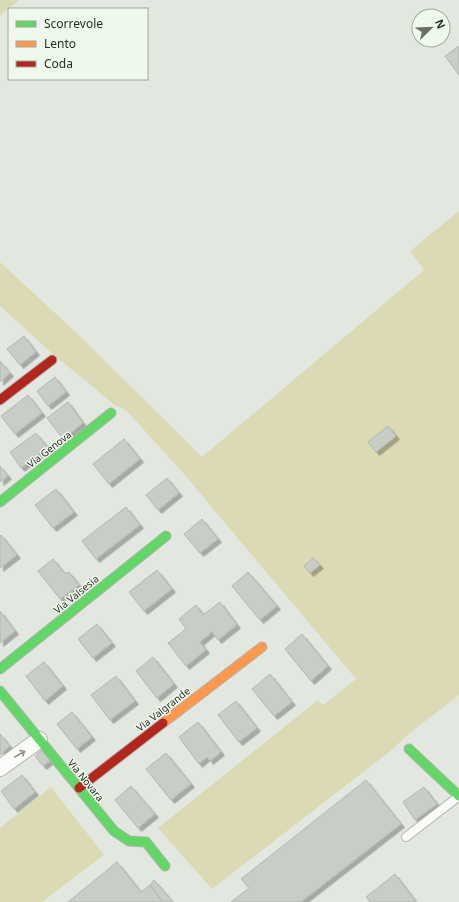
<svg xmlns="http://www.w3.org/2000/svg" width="459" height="902" viewBox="0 0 459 902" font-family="'Noto Sans',sans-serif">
<defs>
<filter id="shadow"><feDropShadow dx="3.5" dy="3.5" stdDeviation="0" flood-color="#0004"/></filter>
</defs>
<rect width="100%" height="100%" fill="#e2e8e0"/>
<g fill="#dcdab5">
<polygon points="0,0 19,0 0,15"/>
<polygon points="459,211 459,695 406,736 393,749 212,889 158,828 318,700 323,705 356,679 183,473 127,411 113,404 86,381 57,358 0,306 0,262 83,339 202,457 424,270 410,251"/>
<polygon points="51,787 104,855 42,902 0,902 0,828"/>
</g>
<g fill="#c8cdc8" stroke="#b3b8b3" filter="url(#shadow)">
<polygon points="459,46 459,75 445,56"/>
<polygon points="24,336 36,352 20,365 7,349"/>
<polygon points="0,361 10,373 0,382"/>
<polygon points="55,377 66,392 48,406 37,391"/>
<polygon points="28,395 42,413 15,434 1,416"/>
<polygon points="68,402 83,423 63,439 47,418"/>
<polygon points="388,426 396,436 376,452 368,442"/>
<polygon points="36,433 48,448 21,468 10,452"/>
<polygon points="124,439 140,459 109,484 93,464"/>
<polygon points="0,466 8,476 0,482"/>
<polygon points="167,478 179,493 158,510 146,495"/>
<polygon points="56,489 74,512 53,528 35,505"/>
<polygon points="126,507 140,525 96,559 82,541"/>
<polygon points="202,519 218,539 200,553 184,534"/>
<polygon points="1,535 17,555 0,568 0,536"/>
<polygon points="313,558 320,565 310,573 304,566"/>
<polygon points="53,559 65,574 69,572 79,585 60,599 38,571"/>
<polygon points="157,570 172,589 144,611 129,592"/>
<polygon points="248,572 277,606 260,620 232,586"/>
<polygon points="220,602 237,625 218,640 212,632 200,642 206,650 186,666 168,643 186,629 179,619 196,605 203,615"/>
<polygon points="0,611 15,631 0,643"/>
<polygon points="97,624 112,643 93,658 78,639"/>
<polygon points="302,634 328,666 311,681 285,649"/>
<polygon points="153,657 174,684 157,698 136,671"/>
<polygon points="44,662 63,686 45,701 26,676"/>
<polygon points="270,674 292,702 274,716 252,689"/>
<polygon points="116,676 135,701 110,720 91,695"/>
<polygon points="236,701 257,728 239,742 218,715"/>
<polygon points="72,712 92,737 77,749 57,724"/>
<polygon points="198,722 221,752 210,761 207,757 199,764 179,737"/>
<polygon points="0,734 10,746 0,755"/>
<polygon points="43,749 51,760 43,766 35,756"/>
<polygon points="166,753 191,784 171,800 146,769"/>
<polygon points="22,775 35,792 14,809 1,791"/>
<polygon points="366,780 401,824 301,902 231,902 249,888 241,879"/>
<polygon points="131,786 155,814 138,828 115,800"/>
<polygon points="424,787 437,804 415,820 403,802"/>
<polygon points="117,862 141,892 150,885 163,902 68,902"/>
<polygon points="395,874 416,902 370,902 366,897"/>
<polygon points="154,880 173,902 163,902 150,885"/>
</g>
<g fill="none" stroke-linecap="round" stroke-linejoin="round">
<defs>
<polyline id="lane" points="406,837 458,797"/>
<polyline id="street" points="0,768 39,740"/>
<g id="fast">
<polyline points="0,502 111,413"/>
<polyline points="0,669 166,536"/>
<polyline points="0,691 114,831 129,841 146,842 165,866"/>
<polyline points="409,749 459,796"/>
</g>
<polyline id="slow" points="163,723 262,647"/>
<g id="jam">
<polyline points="0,400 52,360"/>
<polyline points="79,788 163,723"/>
</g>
</defs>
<use href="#lane" stroke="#b0b5ae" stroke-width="10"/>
<use href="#street" stroke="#b0b5ae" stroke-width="18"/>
<use href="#fast" stroke="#b0b5ae" stroke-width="11"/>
<use href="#slow" stroke="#b0b5ae" stroke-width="11"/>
<use href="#jam" stroke="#b0b5ae" stroke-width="11"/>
<use href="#lane" stroke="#fbfcfa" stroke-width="8"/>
<use href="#street" stroke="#fbfcfa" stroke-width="16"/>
<use href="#fast" stroke="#63d668" stroke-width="9"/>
<use href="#slow" stroke="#ff974d" stroke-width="9"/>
<use href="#jam" stroke="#b3261e" stroke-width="9"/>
</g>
<defs><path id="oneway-shaft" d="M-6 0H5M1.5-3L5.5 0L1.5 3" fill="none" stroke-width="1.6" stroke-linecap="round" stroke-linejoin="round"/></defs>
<use stroke="#929491" href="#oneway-shaft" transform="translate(20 754) rotate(-30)"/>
<g text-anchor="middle" stroke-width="3" stroke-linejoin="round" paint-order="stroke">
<g font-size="10" fill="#292d28" stroke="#eef9eb">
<text transform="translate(49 449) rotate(-38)" y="4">Via Genova</text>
<text transform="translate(76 594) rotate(-39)" y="4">Via Valsesia</text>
<text transform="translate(163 709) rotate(-38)" y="4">Via Valgrande</text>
<text transform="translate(86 780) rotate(51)" y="4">Via Novara</text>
</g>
</g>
<rect x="8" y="8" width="140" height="72" fill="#eef9eb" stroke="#9fa79d"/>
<rect x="16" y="21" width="20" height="6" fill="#63d668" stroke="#9fa79d"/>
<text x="44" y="28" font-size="12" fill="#292d28">Scorrevole</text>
<rect x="16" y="41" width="20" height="6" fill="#ff974d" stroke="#9fa79d"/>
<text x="44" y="48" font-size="12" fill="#292d28">Lento</text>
<rect x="16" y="61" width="20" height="6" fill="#b3261e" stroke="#9fa79d"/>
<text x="44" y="68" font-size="12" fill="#292d28">Coda</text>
<g transform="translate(431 28) rotate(67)"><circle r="19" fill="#eef9eb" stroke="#9fa79d"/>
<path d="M0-3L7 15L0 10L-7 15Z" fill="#6a6e68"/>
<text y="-6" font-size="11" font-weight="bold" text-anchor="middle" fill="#292d28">N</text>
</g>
</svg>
